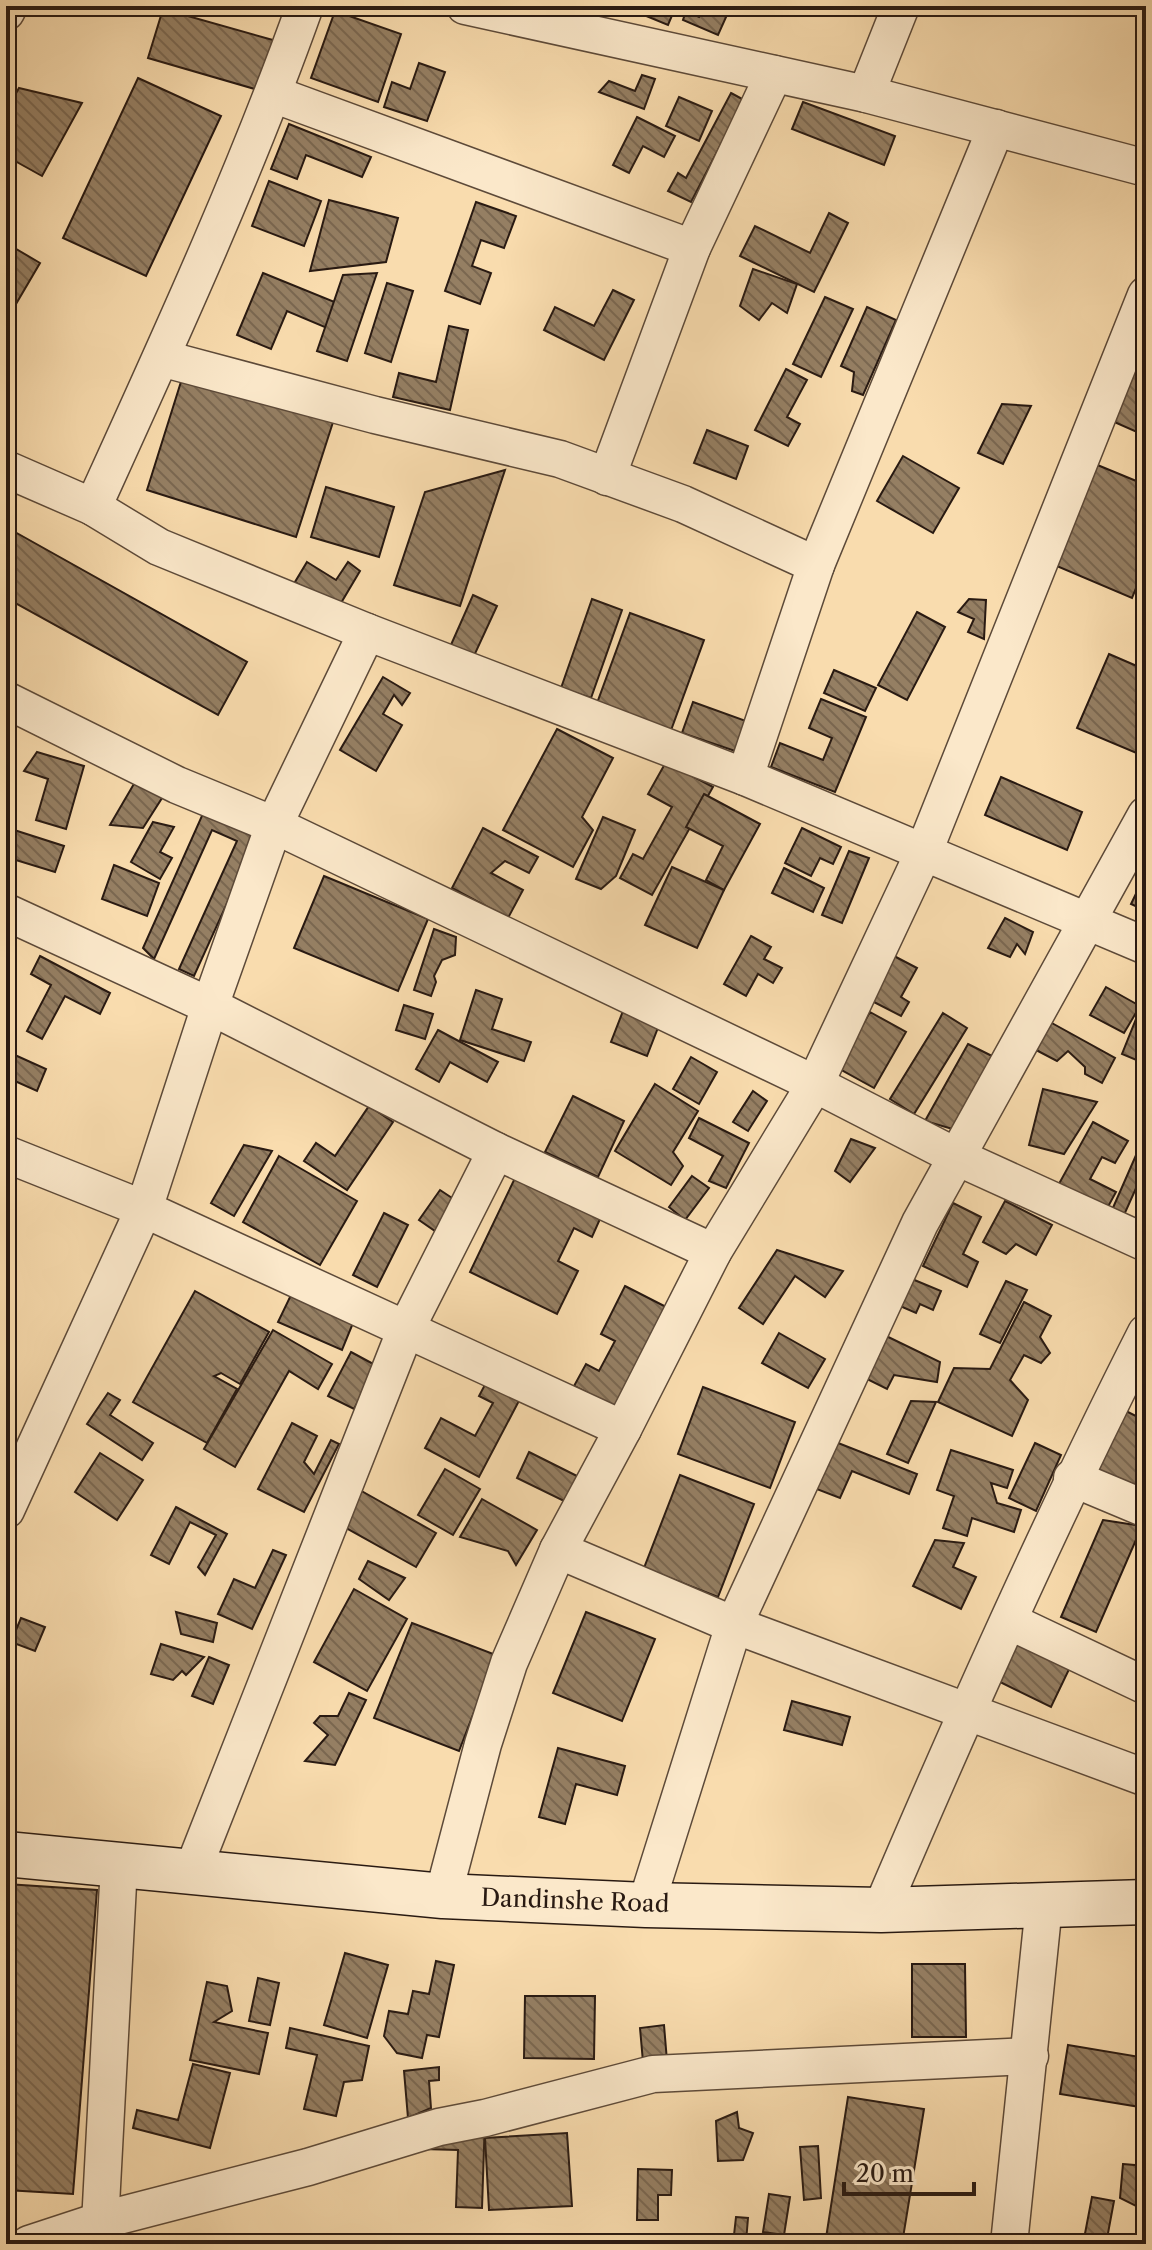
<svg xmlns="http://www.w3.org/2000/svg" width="1152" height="2250" viewBox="0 0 1152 2250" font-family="'Libre Caslon Text',serif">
<defs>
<pattern id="building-back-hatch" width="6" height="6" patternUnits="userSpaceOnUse" patternTransform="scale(2)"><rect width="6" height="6" fill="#957f63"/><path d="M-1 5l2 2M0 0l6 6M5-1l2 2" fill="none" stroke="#7a6750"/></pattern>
</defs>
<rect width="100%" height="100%" fill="#f9dcae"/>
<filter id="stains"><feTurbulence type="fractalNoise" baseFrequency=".0025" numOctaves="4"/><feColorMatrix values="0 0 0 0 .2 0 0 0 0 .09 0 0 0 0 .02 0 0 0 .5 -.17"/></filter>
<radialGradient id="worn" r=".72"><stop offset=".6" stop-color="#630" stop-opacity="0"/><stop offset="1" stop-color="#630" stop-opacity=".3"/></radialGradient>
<g fill="url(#building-back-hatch)" stroke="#291a12" stroke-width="2">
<polygon points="622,6 676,6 668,25"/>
<polygon points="703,6 731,6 718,35 683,20 686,11 699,17"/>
<polygon points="163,9 280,42 265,92 148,58"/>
<polygon points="335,11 401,34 378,102 311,78"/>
<polygon points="419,63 445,72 427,121 384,107 392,82 410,89"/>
<polygon points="642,75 655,79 644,109 599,92 609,81 635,91"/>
<polygon points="138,78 221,116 146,276 63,238"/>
<polygon points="19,88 82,103 42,176 6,156 6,111"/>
<polygon points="731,93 744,100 691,202 668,191 678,173 686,178"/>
<polygon points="679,97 712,111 699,141 666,126"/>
<polygon points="803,102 895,136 884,165 792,129"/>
<polygon points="637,117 675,136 664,157 643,146 629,173 613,165"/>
<polygon points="289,124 371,157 362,177 306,155 297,179 271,169"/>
<polygon points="269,181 321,201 304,246 252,226"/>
<polygon points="329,200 398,218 386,262 310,271"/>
<polygon points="476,202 516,216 504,248 481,240 472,266 491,273 480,304 445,291"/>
<polygon points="829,213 848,223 814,292 740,256 755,226 810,253"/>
<polygon points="6,243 40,263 6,321"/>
<polygon points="753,269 797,284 787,313 772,303 759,320 740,306"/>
<polygon points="263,273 337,303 327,328 287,311 271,349 237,335"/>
<polygon points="377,273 347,361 317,351 343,275"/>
<polygon points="387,283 413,291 391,362 365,353"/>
<polygon points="613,290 634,300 604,360 544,330 555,307 594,326"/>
<polygon points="825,297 853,309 821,377 793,364"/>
<polygon points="867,307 896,320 863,395 852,391 854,372 841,366"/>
<polygon points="449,326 468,330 450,410 393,397 399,373 436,382"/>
<polygon points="1146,347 1146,436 1112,421"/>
<polygon points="185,369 335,416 296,537 147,490"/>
<polygon points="786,369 807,380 787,417 800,424 788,446 755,430"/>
<polygon points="1002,404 1031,406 1003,464 978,453"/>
<polygon points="707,430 748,446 736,479 694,463"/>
<polygon points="903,456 959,488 933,533 877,501"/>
<polygon points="1095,464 1146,485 1146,564 1132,598 1052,564"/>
<polygon points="505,470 460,606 394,585 425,492"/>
<polygon points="326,487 394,507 379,557 311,537"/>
<polygon points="6,527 247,662 218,715 6,598"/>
<polygon points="307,562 336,580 348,562 360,571 338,608 295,582"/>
<polygon points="473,595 497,606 473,658 450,647"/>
<polygon points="592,599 622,610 591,698 561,688"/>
<polygon points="969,599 986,600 984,639 968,632 974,619 958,612"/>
<polygon points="917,612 945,627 907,700 878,685"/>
<polygon points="630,613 704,640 670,733 596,706"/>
<polygon points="1109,654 1146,670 1146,757 1077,728"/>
<polygon points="834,670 876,688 865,711 824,693"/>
<polygon points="383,677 410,693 402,705 394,695 383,714 402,725 376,771 340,750"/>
<polygon points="821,699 866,717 835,792 771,767 780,743 823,760 832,738 809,728"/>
<polygon points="693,702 746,721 735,751 682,733"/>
<polygon points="557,729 613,758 582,817 593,830 573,867 503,830"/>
<polygon points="37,752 84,766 66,829 36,820 48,779 24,771"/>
<polygon points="666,762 713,787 652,895 620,878 633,854 643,859 672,807 648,794"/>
<polygon points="1001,777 1082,812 1067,850 985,815"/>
<polygon points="135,782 162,798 143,828 110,825"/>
<polygon points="704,794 760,824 724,890 706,880 723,846 686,827"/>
<polygon points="205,809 259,833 194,976 179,969 237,841 212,830 154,959 143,948"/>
<polygon points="603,817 635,830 616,876 601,889 576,879"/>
<polygon points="153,822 174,827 160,852 172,858 160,879 131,862"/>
<polygon points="483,828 538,857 529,873 505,861 491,873 523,890 508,918 452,888"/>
<polygon points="802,828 841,847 833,864 820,858 811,876 785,863"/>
<polygon points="11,829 64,846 55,872 6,857 6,843"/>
<polygon points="849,851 869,858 842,923 822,915"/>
<polygon points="114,865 159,883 147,916 102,899"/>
<polygon points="672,867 724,890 697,948 645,925"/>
<polygon points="784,868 824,888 813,912 772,893"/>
<polygon points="1146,873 1146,911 1131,904"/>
<polygon points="324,876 428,919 398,991 294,948"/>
<polygon points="1005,918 1033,932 1025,954 1017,944 1010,957 988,948"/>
<polygon points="434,929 456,937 455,955 442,960 434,976 436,982 431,996 414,990"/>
<polygon points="751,936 771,947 764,959 782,968 773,983 758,974 746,996 724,984"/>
<polygon points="40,956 110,993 100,1014 65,996 42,1039 27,1031 51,985 31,974"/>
<polygon points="894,956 917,968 901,997 909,1002 901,1016 870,1000"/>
<polygon points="1106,987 1140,1006 1124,1033 1090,1015"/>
<polygon points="476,990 502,999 492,1029 531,1042 524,1061 460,1040"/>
<polygon points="1146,994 1145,1042 1146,1064 1122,1054"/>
<polygon points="404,1005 433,1014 425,1039 396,1030"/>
<polygon points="623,1011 659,1025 647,1056 611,1042"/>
<polygon points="870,1012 906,1032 874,1088 838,1068"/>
<polygon points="943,1013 967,1028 914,1114 890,1099"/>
<polygon points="1050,1022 1115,1058 1102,1083 1085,1074 1085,1067 1068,1051 1057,1061 1036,1050"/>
<polygon points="438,1030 498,1062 487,1082 450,1062 439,1082 416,1069"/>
<polygon points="968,1044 996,1058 956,1130 925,1121"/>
<polygon points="6,1051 46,1069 37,1091 6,1077"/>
<polygon points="691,1057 717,1072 699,1104 673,1089"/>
<polygon points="655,1084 698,1111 673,1152 683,1166 671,1185 615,1151"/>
<polygon points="1043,1089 1097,1102 1064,1154 1029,1145"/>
<polygon points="753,1091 767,1101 748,1131 733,1122"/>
<polygon points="573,1096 624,1121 598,1177 545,1152"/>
<polygon points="369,1106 393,1122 347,1190 304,1161 316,1143 335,1156"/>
<polygon points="699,1118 749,1143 726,1188 709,1181 723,1156 689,1138"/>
<polygon points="1093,1122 1128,1141 1115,1163 1102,1157 1090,1179 1116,1192 1103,1216 1055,1191"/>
<polygon points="851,1139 875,1148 850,1182 835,1171"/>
<polygon points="244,1145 272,1151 234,1216 211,1203"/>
<polygon points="1140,1146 1146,1148 1146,1166 1124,1215 1112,1210"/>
<polygon points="279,1156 357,1201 320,1265 243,1222"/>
<polygon points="692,1176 709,1188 685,1220 669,1207"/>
<polygon points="515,1178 600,1219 592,1237 574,1228 558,1261 578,1271 557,1314 470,1272"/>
<polygon points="440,1190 455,1200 435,1231 419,1220"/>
<polygon points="1146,1195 1146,1231 1133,1225"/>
<polygon points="1005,1201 1052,1225 1036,1255 1016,1244 1006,1254 983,1242"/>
<polygon points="953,1203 981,1217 963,1254 978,1262 967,1287 923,1266"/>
<polygon points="384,1213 408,1225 377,1287 353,1275"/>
<polygon points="777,1250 843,1271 825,1297 795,1276 763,1324 739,1308"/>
<polygon points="912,1279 941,1291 933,1310 920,1304 916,1313 900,1306"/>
<polygon points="1006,1281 1027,1290 1000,1343 980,1334"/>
<polygon points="625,1286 674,1311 622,1411 574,1386 586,1364 599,1371 615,1341 601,1334"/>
<polygon points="195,1291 269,1332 240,1384 221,1373 214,1376 237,1389 207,1443 133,1402"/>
<polygon points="291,1295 353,1323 342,1350 278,1322"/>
<polygon points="1024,1302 1051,1316 1040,1337 1050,1353 1041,1363 1024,1355 1010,1380 1028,1400 1012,1436 938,1402 954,1368 990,1369"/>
<polygon points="273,1330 332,1364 318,1389 289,1371 235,1467 204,1449"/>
<polygon points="779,1333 825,1359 808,1388 762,1363"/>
<polygon points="880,1333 940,1362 937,1382 894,1375 887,1389 859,1375"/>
<polygon points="351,1352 377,1366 354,1409 328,1396"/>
<polygon points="488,1379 521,1397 479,1477 425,1448 441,1418 475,1436 493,1403 479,1396"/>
<polygon points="703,1387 795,1422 770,1488 678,1454"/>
<polygon points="108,1393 120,1400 110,1415 153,1443 142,1460 87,1424"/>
<polygon points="911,1401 936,1402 908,1463 887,1454"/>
<polygon points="1118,1407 1146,1421 1146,1476 1134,1499 1084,1475"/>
<polygon points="292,1423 317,1436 304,1462 314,1474 331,1440 339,1444 304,1512 258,1489"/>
<polygon points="833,1441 917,1474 909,1494 852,1471 840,1498 814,1488"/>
<polygon points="1035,1443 1061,1455 1036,1511 1009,1498"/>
<polygon points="951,1450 1013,1470 1007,1488 991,1483 997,1503 1021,1510 1014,1532 972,1518 967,1536 943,1528 954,1496 937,1490"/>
<polygon points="529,1452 579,1477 566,1502 517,1478"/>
<polygon points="100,1453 143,1480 117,1520 75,1492"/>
<polygon points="445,1469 480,1489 453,1535 418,1515"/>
<polygon points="680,1475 754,1504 718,1597 644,1568"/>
<polygon points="358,1489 436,1533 416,1567 339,1524"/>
<polygon points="482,1499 537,1530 516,1565 508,1551 460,1537"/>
<polygon points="176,1507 227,1534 205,1575 198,1567 216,1535 190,1522 169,1564 151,1555"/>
<polygon points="1103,1520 1142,1526 1096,1632 1061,1617"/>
<polygon points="935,1540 964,1543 953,1567 976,1577 961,1609 913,1586"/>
<polygon points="273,1550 286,1555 252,1629 218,1614 234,1579 255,1588"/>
<polygon points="368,1561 405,1578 389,1600 359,1579"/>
<polygon points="354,1589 407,1619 367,1691 314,1662"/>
<polygon points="176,1612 217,1623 213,1642 181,1634"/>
<polygon points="586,1612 655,1639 622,1721 553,1693"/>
<polygon points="21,1618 45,1627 35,1651 11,1642"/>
<polygon points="412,1623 496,1655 459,1751 374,1718"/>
<polygon points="1017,1634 1073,1661 1051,1707 994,1679"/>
<polygon points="161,1644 204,1657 186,1675 182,1671 173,1680 151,1674"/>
<polygon points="209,1657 229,1665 213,1704 192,1696"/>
<polygon points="349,1693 366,1700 335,1765 305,1761 328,1735 314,1723 320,1716 338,1716"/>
<polygon points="792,1701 850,1717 842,1745 784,1730"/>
<polygon points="558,1748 625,1766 617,1795 576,1784 565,1824 539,1817"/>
<polygon points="6,1884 97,1890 73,2194 6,2190"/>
<polygon points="345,1953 388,1965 367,2038 324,2025"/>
<polygon points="436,1961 454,1965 439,2037 427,2035 422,2058 397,2053 384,2036 389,2011 408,2014 413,1991 429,1994"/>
<polygon points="912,1964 965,1964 966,2037 912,2037"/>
<polygon points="258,1978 279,1983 270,2025 249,2021"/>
<polygon points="207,1982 227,1986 232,2011 214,2022 268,2033 259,2074 190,2060"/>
<polygon points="525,1996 595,1996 594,2059 524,2058"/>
<polygon points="664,2025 667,2061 643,2062 640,2028"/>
<polygon points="290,2028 369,2046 362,2080 344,2082 336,2116 304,2109 317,2055 286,2048"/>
<polygon points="1068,2045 1146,2058 1146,2108 1060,2094"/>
<polygon points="193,2064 230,2073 210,2148 133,2128 137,2110 178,2120"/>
<polygon points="439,2067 439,2080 429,2081 431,2108 408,2118 404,2071"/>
<polygon points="848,2097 924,2109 902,2244 866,2244 826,2238"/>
<polygon points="737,2112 739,2128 753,2133 743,2160 718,2161 716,2121"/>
<polygon points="485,2118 482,2208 456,2207 458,2150 422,2149"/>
<polygon points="567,2133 572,2206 489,2210 485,2138"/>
<polygon points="818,2146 821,2198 804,2200 800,2147"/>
<polygon points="1123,2164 1146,2166 1146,2201 1142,2209 1120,2198"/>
<polygon points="638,2169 672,2170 671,2195 658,2195 658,2220 637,2220"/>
<polygon points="769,2194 790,2197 784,2235 763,2232"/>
<polygon points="1092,2197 1114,2201 1106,2244 1083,2244"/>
<polygon points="736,2217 748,2218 746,2242 768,2244 733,2244"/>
</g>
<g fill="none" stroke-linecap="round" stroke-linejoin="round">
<defs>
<g id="street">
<polyline points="465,6 866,94 1146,168"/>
<polyline points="6,12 9,6"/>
<polyline points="273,94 692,248"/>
<polyline points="866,94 901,6"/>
<polyline points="161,358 375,415 560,459 683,504 816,565"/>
<polyline points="6,469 93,507 159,547 367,632 745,777 1146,946"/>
<polyline points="607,477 692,248 774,74"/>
<path d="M93 507C168 342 244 177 305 6"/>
<polyline points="6,700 177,785 274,825 815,1084 957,1157 1146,1243"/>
<polyline points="745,777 816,565 996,128"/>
<polyline points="6,912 210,1006 496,1151 713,1252"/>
<polyline points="6,1154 144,1209 623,1429"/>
<polyline points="1072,1478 1146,1509"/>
<polyline points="6,1510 144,1209 210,1006 274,825 367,632"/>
<polyline points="558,1550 734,1625 1146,1778"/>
<polyline points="1009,1621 1146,1686"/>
<polyline points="192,1872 406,1329 496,1151"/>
<polyline points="443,1896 483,1744 509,1663 558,1550 623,1429 713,1252 815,1084 923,854 1146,295"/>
<polyline points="646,1905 734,1625 920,1223 1146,815"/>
<path d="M881 1910C964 1715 1050 1522 1146 1333"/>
<polyline points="99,2243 119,1865"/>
<polyline points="29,2244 99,2221 308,2167 439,2127 485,2118 653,2074 1030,2056"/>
<polyline points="1009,2244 1044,1905"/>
</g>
<polyline id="secondary" points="6,1854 443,1896 646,1905 881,1910 1146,1902"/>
</defs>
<use href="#street" stroke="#5d4a39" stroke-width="39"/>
<use href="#secondary" stroke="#291a12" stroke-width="47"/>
<use href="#street" stroke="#fbe8ca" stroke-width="36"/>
<use href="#secondary" stroke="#fbe8ca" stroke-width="44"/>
</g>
<g text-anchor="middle" stroke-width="6" stroke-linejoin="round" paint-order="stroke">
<g font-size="24" fill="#291a12" stroke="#fbe8ca">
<text transform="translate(575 1901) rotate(2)" y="8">Dandinshe Road</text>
</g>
</g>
<rect width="1152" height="2250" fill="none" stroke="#f9dcae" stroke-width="32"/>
<rect x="8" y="8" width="1136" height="2234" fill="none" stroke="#291a12" stroke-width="4"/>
<rect x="16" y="16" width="1120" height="2218" fill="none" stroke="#291a12" stroke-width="2"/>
<path d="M844 2182v12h130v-12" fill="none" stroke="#291a12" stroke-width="4"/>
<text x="856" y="2182" font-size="24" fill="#291a12" stroke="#fbe8ca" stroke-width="6" paint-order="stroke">20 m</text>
<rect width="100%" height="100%" filter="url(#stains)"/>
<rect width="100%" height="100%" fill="url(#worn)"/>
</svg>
